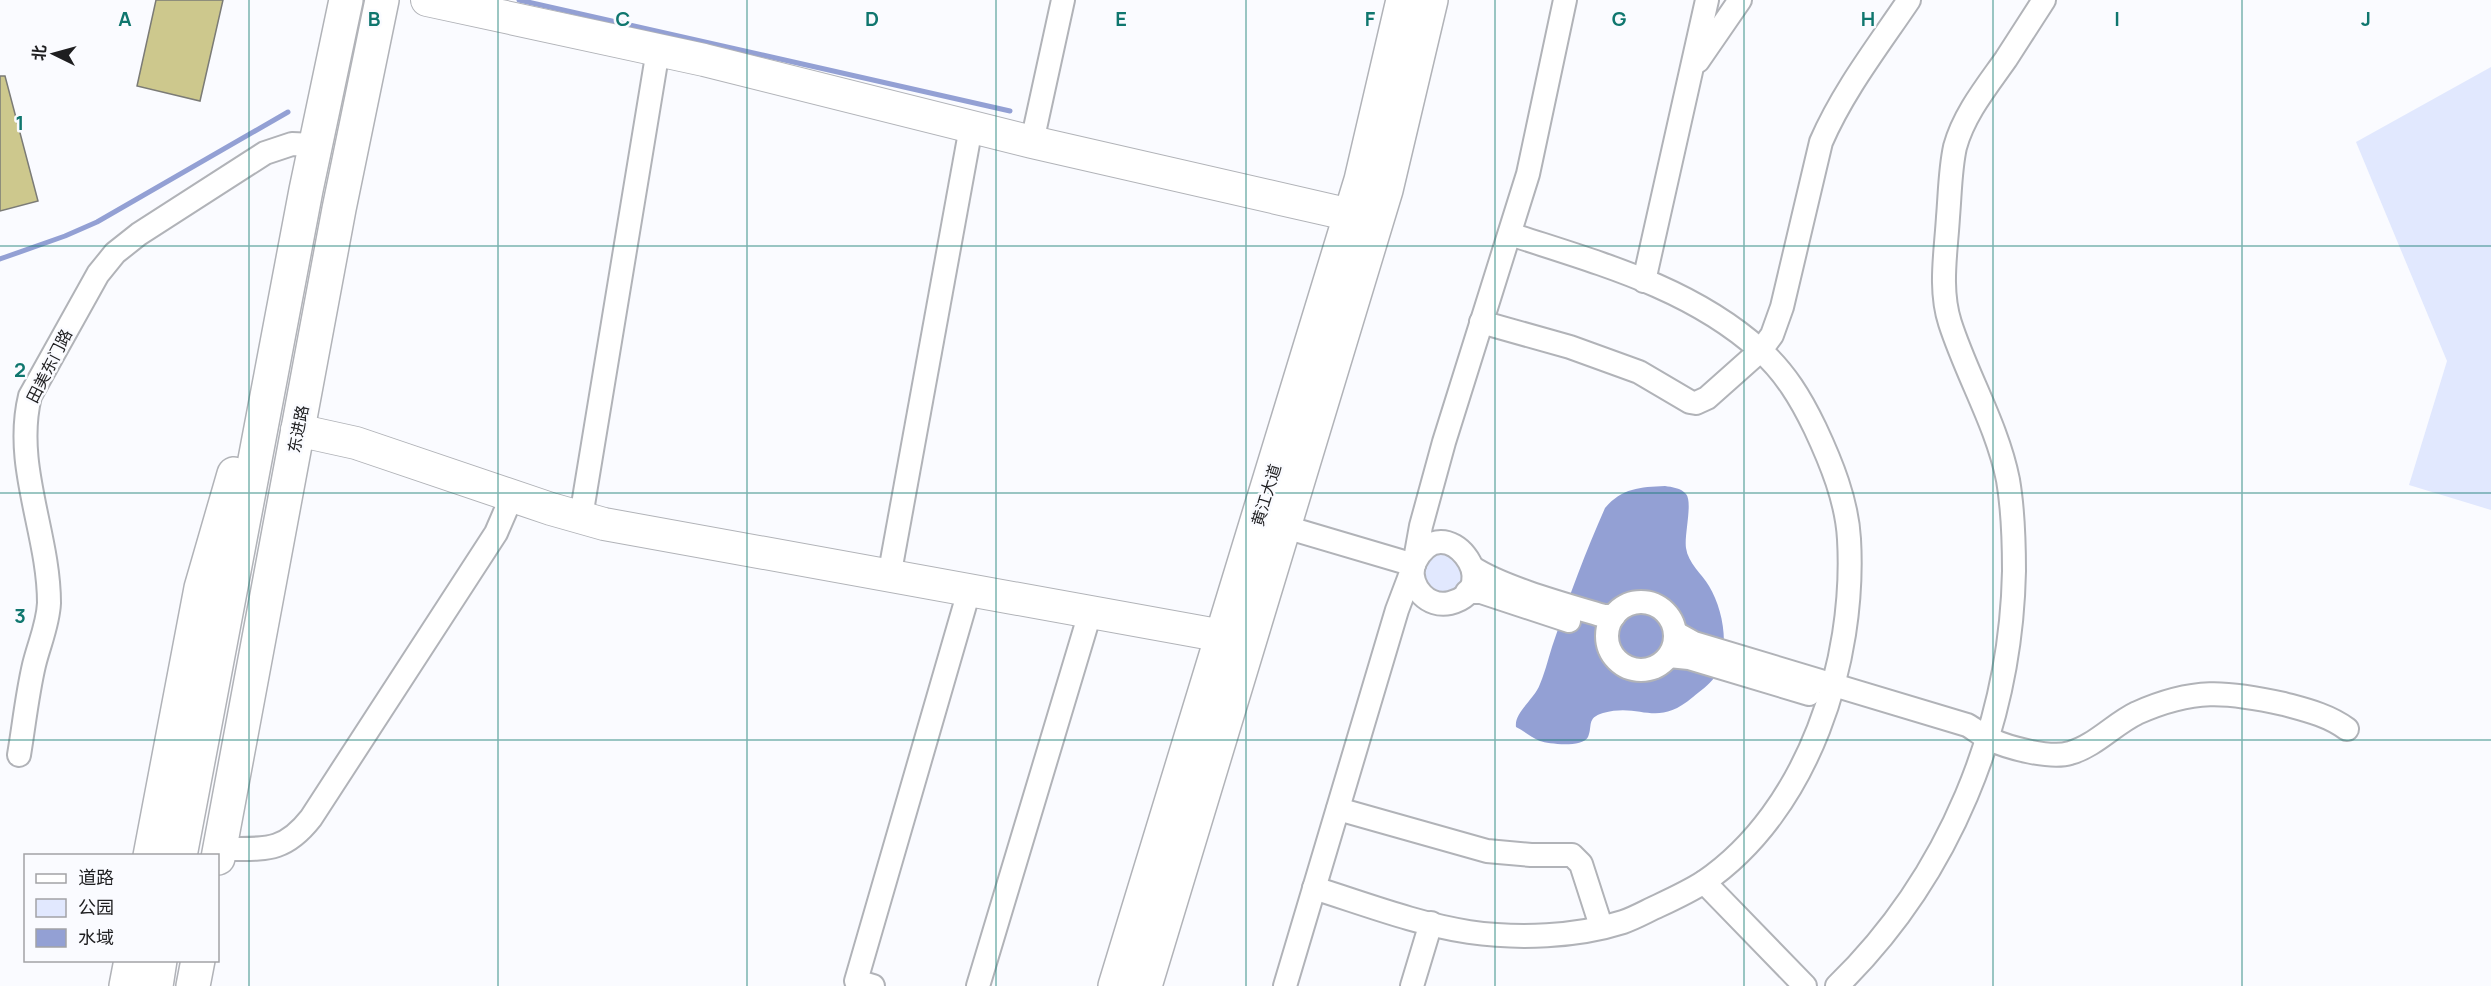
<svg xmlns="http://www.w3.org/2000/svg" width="2491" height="986" viewBox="0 0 2491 986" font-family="Manrope,'Noto Sans SC',sans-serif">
<rect width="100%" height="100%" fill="#fafbff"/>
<g fill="#e1e8fe">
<polygon points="2491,67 2491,510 2409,485 2447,361 2356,142"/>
<path d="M1437 552 1458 557 1464 581 1448 595 1432 592C1419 570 1419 571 1437 552Z"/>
</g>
<path fill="#93a0d4" d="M1665 486C1672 487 1681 488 1686 494 1693 502 1684 535 1686 548 1688 563 1702 574 1709 586 1724 611 1731 652 1714 678 1709 685 1700 691 1693 697 1655 729 1642 702 1603 713 1586 718 1593 726 1588 737 1582 748 1549 744 1540 741 1531 737 1524 731 1516 727 1514 712 1534 700 1540 684 1546 670 1549 655 1554 641 1569 596 1586 551 1605 508 1622 488 1640 487 1665 486Z"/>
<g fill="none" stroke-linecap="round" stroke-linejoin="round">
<g stroke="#93a0d4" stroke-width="5">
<polyline points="519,0 1010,111"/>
<polyline points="0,259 65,236 97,222 288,112"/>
</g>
</g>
<g fill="#cdc88d" stroke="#7b7b76" stroke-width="1.5">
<polygon points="156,0 223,0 200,101 137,86"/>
<polygon points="0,76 5,76 38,201 0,211"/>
</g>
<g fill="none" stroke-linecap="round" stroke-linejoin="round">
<defs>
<g id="street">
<polyline points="1698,61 1740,0"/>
<polyline points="1032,142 1063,0"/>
<polyline points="1644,281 1707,0"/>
<path d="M1481 322 1570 347 1639 372 1690 402 1696 403 1707 398 1761 350 1772 335 1782 307 1821 142C1843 91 1878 46 1909 0"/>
<polyline points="581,517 658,50"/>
<polyline points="1272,523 1414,565"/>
<path d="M1413 567C1410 588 1428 608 1450 603 1508 589 1444 504 1415 562"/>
<path d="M1473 568C1504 588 1567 605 1604 616H1614"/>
<polyline points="889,577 971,127"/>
<polyline points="1467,592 1481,592 1569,621"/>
<circle cx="1641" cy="636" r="34"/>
<path d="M1676 633 1694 643 1967 725C1975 729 1982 736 1990 739 2008 748 2051 759 2070 753 2095 746 2114 724 2137 713 2193 688 2226 691 2284 704 2306 710 2328 715 2347 729"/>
<polyline points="1669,656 1689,658 1809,694"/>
<path d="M19 755C24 725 27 695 34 665 39 644 48 625 49 603 49 533 13 466 30 396L98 274 115 253 139 234 265 153 292 144 315 145"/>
<polyline points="1338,809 1487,851 1531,855 1572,855 1581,864 1601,926"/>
<path d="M219 849C262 848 282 855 311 818L496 533 512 496"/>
<polyline points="1704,882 1805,986"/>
<path d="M1314 888C1365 904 1417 924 1469 932 1518 939 1576 937 1623 922 1635 918 1647 911 1658 906 1673 899 1690 891 1704 882 1809 810 1856 661 1849 539 1847 501 1831 462 1815 428 1801 399 1785 372 1760 350 1690 287 1598 263 1510 234"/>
<polyline points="873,986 856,981 969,591"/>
<polyline points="978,986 1090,613"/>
<polyline points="1285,986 1397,610 1414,565 1421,526 1444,442 1528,174 1565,0"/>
<polyline points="1412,986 1431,923"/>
<path d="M1837 986C1949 877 2011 726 2014 571 2014 541 2013 509 2008 480 1997 425 1967 376 1950 323 1939 289 1946 252 1948 217 1950 194 1950 170 1955 147 1964 114 1987 86 2006 59 2019 39 2031 20 2044 0"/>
</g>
<g id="secondary">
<polyline points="427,0 704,60 1032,142 1351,215"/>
<polyline points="297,430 356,443 551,509 604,524 1223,636"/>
</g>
<g id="primary">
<polyline points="150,856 201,588 234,474"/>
<polyline points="180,856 306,190 346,0"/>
<polyline points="218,858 339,209 382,0"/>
<polyline points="126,986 131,960"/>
<polyline points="156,986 160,960"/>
<polyline points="193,986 198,960"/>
<polyline points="1115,986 1361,180 1403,0"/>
<polyline points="1145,986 1386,190 1431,0"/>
</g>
</defs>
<use href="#street" stroke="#b1b3b8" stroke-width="26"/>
<use href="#secondary" stroke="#b1b3b8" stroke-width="34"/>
<use href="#primary" stroke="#b1b3b8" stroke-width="36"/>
<use href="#street" stroke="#fff" stroke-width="22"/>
<use href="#secondary" stroke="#fff" stroke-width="32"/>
<use href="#primary" stroke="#fff" stroke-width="33"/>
</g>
<path fill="none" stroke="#0f766e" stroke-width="1.5" stroke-opacity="0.55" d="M249 0V986M498 0V986M747 0V986M996 0V986M1246 0V986M1495 0V986M1744 0V986M1993 0V986M2242 0V986M0 246H2491M0 493H2491M0 740H2491"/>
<g text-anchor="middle" stroke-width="5" stroke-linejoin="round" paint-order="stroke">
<g font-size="16" fill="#1e1e20" stroke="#fafbff">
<text transform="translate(49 366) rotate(-63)" y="6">田美东门路</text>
<text transform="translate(298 429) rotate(-79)" y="6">东进路</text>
<text transform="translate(1266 495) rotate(-73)" y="6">黄江大道</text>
</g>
</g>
<g font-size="20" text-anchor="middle" font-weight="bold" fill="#0f766e" stroke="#fafbff" stroke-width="5" stroke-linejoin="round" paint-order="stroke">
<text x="125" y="26">A</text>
<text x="374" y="26">B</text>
<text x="623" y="26">C</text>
<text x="872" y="26">D</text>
<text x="1121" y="26">E</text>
<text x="1370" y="26">F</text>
<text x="1619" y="26">G</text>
<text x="1868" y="26">H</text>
<text x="2117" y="26">I</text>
<text x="2366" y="26">J</text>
<text x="20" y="130">1</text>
<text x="20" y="377">2</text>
<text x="20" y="623">3</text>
</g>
<rect x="24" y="854" width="195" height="108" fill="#fafbff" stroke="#a2a3a6" stroke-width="1.5"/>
<rect x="36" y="874" width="30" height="9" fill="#ffffff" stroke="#a2a3a6" stroke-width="1.5"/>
<text x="78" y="884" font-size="18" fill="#1e1e20">道路</text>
<rect x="36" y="899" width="30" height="18" fill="#e1e8fe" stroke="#a2a3a6" stroke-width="1.5"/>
<text x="78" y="914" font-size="18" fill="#1e1e20">公园</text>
<rect x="36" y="929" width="30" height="18" fill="#93a0d4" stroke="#a2a3a6" stroke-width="1.5"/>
<text x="78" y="944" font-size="18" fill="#1e1e20">水域</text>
<g transform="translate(54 54) rotate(275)" stroke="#fafbff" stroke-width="4.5" paint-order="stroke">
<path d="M0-4.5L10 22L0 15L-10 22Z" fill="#1e1e20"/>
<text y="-9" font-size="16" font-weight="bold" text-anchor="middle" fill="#1e1e20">北</text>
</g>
</svg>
